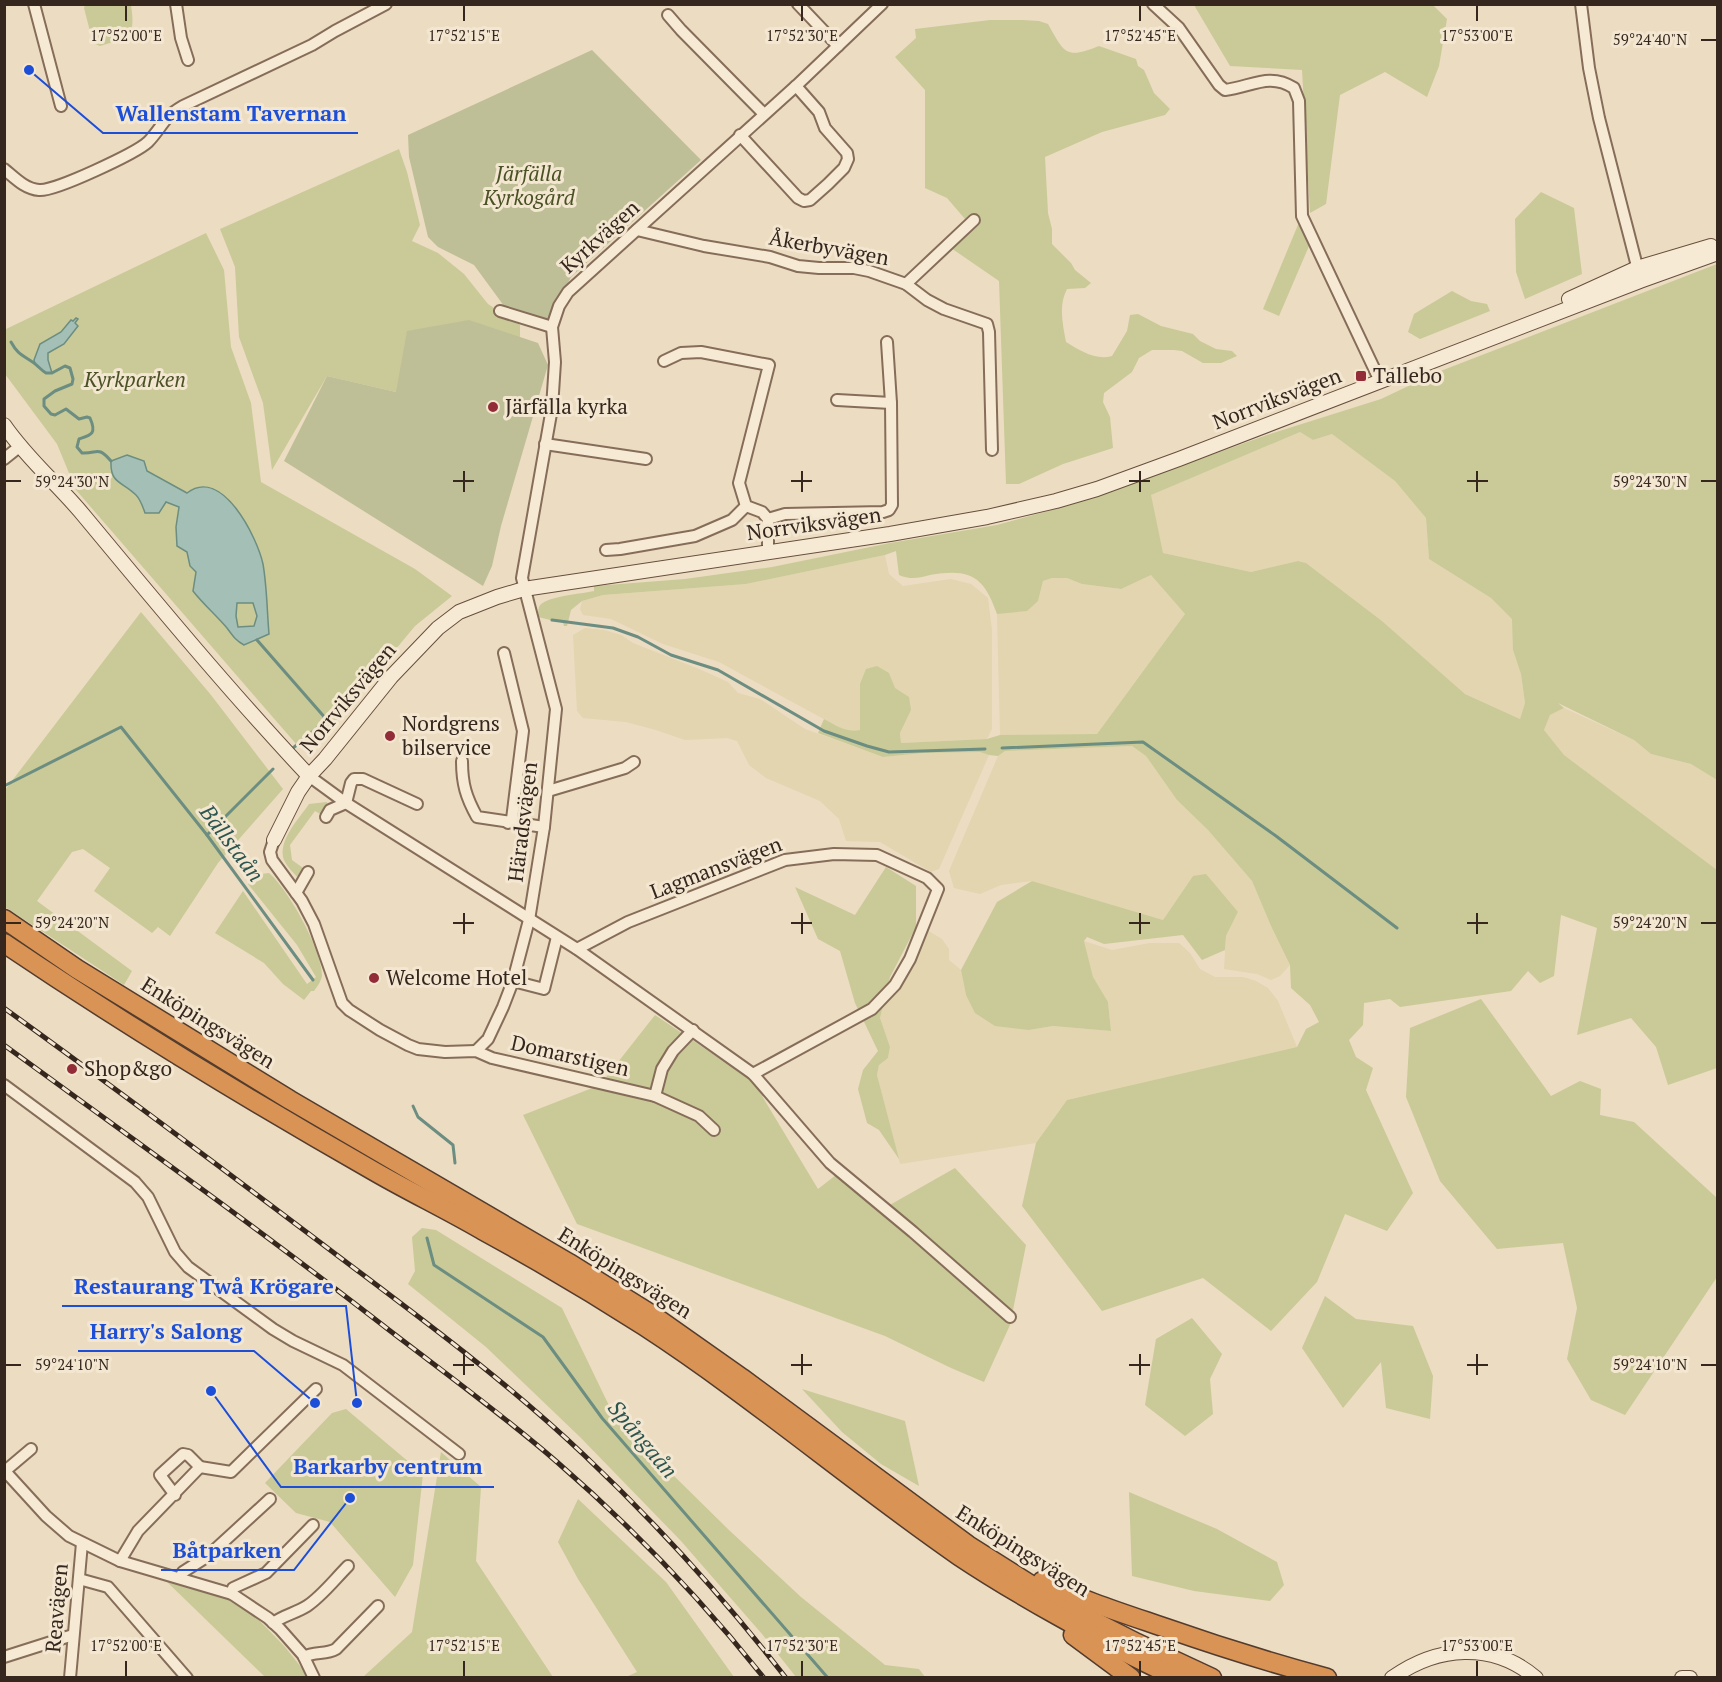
<svg xmlns="http://www.w3.org/2000/svg" width="1722" height="1682" viewBox="0 0 1722 1682" font-family="'PT Serif',serif">
<rect width="100%" height="100%" fill="#ecdcc2"/>
<g fill="#e2d5b0">
<polygon points="1300,432 1313,440 1332,434 1395,481 1426,518 1429,559 1491,598 1513,619 1513,650 1521,674 1525,703 1520,719 1465,694 1382,621 1306,563 1298,561 1251,572 1163,553 1150,495"/>
<polygon points="885,555 889,574 903,586 951,579 971,584 988,598 992,630 992,729 987,739 901,743 900,733 911,710 894,688 889,673 860,684 860,730 852,732 844,730 719,662 663,644 611,619 583,615 580,609 582,601 603,595 746,584"/>
<polygon points="1151,575 1185,614 1097,734 1000,735 997,614 1038,601 1043,581 1052,578 1067,578 1082,584 1120,589"/>
<polygon points="585,628 604,630 621,635 633,643 699,669 728,682 738,693 760,699 805,729 883,757 923,753 981,752 989,755 939,869 931,872 880,842 846,841 839,819 820,801 766,778 749,765 737,741 727,738 685,740 656,730 626,722 583,718 577,711 573,635"/>
<polygon points="1564,708 1634,740 1651,754 1691,764 1717,780 1717,870 1564,755 1544,730 1550,715"/>
<polygon points="1132,746 1146,756 1177,800 1208,830 1252,881 1271,926 1290,965 1280,976 1271,980 1257,974 1224,969 1226,936 1238,912 1193,876 1163,920 1032,881 1001,885 980,894 954,888 949,871 998,756 1004,751"/>
<polygon points="925,929 942,939 949,949 949,960 961,970 966,995 1029,1030 1053,1026 1111,1031 1108,1002 1093,978 1084,941 1112,950 1150,943 1179,943 1190,953 1200,969 1215,977 1243,977 1256,981 1268,988 1278,1001 1297,1047 1067,1100 1036,1143 900,1164 877,1075 879,1065 888,1058 890,1047 880,1018 884,1002"/>
</g>
<g fill="#c9ca97" fill-rule="evenodd">
<path d="M85 5H131C136 37 129 37 100 46L93 43 84 8Z"/>
<polygon points="1194,5 1433,5 1447,19 1439,66 1427,97 1385,72 1340,95 1326,204 1310,213 1302,70 1230,66"/>
<path d="M990 20H1023L1039 21 1048 24C1064 52 1065 60 1099 46L1136 59 1138 66 1144 70 1154 93 1170 109 1165 115 1102 132 1045 157 1048 213 1052 229V244L1071 263 1075 270 1091 283 1085 288 1067 289C1058 306 1063 325 1066 342 1079 350 1096 361 1112 356L1127 331 1130 315 1138 314 1161 326 1193 334 1200 341 1216 349 1232 351 1237 356 1221 363H1203L1182 351 1174 350H1152L1139 358 1132 372 1104 393 1103 402 1110 417 1113 448 1063 464 1019 484H1006L999 281 951 248 971 226 947 198 925 188V90L895 57 916 38 915 29Z"/>
<polygon points="399,149 407,172 420,225 412,241 438,253 464,274 488,304 520,325 520,341 396,392 327,376 272,470 263,403 239,337 235,267 220,229"/>
<polygon points="1541,192 1574,208 1582,274 1525,299 1516,272 1515,219"/>
<polygon points="1300,220 1312,239 1279,316 1263,309"/>
<polygon points="206,233 224,270 231,347 251,403 261,482 415,569 452,596 415,626 321,739 311,745 297,745 76,490 57,444 5,374 4,330"/>
<path d="M1717 264V780L1691 764 1651 754 1634 740 1558 703 1564 708 1550 715 1544 730 1564 755 1717 870V1068L1668 1085 1656 1047 1631 1018 1577 1035 1597 928 1561 915 1554 976 1540 983 1528 971 1511 991 1400 1007 1390 999 1364 1003 1363 1025 1349 1040 1356 1057 1373 1068 1366 1090 1413 1193 1387 1231 1345 1214 1317 1282 1271 1331 1203 1278 1102 1311 1022 1206 1036 1143 1067 1100 1297 1047 1306 1029 1319 1022 1310 1005 1291 988 1290 965 1271 926 1252 881 1208 830 1177 800 1146 756 1132 746 1005 751 998 756 989 755 980 752 923 753 883 757 818 733 824 719C836 725 845 733 860 730V684L866 669 877 666 889 673 895 688 909 697 911 710 900 733 901 743 987 739 1000 735 1097 734 1185 614 1151 575 1121 589 1082 584 1067 578H1052L1043 581 1038 601 1027 611 997 614C984 576 970 568 930 575 918 578 911 580 899 575L896 551 885 555 746 584 603 595 582 601 571 610 567 626H564L563 623 538 617C538 614 538 610 539 607 544 596 582 594 594 591V586L685 579 772 567 890 543 997 525 1077 503 1267 435 1381 399 1438 372ZM1300 432 1313 440 1332 434 1395 481 1426 518 1429 559 1491 598 1512 619 1513 650 1521 674 1525 703 1520 719 1465 694 1382 621 1306 563 1298 561 1251 572 1163 553 1151 495Z"/>
<polygon points="1452,291 1471,301 1487,304 1490,311 1420,339 1408,332 1414,314"/>
<polygon points="141,612 211,695 283,789 218,863 170,936 158,927 152,933 94,891 110,868 83,849 72,852 37,901 132,971 124,985 5,907 5,790"/>
<path d="M327 802V810L322 815 315 811 290 845 292 860 303 868 301 877 299 879C294 873 287 867 284 860 277 841 299 819 309 804Z"/>
<polygon points="886,867 916,886 916,927 890,977 880,1018 890,1047 888,1058 879,1065 877,1075 899,1159 879,1130 867,1123 858,1089 863,1070 878,1051 855,1003 840,951 818,939 795,887 855,915"/>
<path d="M269 873C288 889 322 950 322 975 322 980 317 987 314 991H311L304 1000 283 984 264 963 215 933 243 891 307 984 316 977 297 945 248 884 253 875Z"/>
<polygon points="1206,874 1238,912 1226,936 1225,950 1202,960 1183,935 1104,944 1087,937 1084,941 1093,977 1108,1002 1111,1031 1053,1026 1029,1030 995,1026 975,1013 966,995 961,970 997,902 1032,881 1163,920 1193,876"/>
<polygon points="1481,999 1551,1096 1580,1081 1601,1089 1600,1115 1634,1122 1717,1198 1717,1277 1625,1415 1591,1400 1567,1359 1577,1308 1563,1243 1497,1249 1440,1181 1406,1097 1410,1028"/>
<polygon points="655,1015 753,1081 818,1189 836,1175 935,1256 938,1247 888,1206 955,1168 1026,1245 1010,1325 984,1382 951,1368 885,1336 577,1224 523,1115 600,1085"/>
<polygon points="422,1228 436,1230 562,1308 615,1418 730,1531 801,1597 885,1665 919,1669 925,1677 796,1677 762,1634 721,1587 681,1541 580,1437 486,1347 408,1284 415,1271 412,1237"/>
<polygon points="1325,1296 1356,1319 1413,1326 1433,1376 1430,1419 1386,1408 1381,1362 1343,1408 1302,1348"/>
<polygon points="1192,1318 1222,1354 1210,1379 1213,1414 1185,1436 1145,1405 1156,1339"/>
<polygon points="802,1389 905,1421 919,1486 881,1464 842,1432"/>
<polygon points="346,1409 423,1474 413,1565 395,1597 330,1522 296,1513 265,1483 332,1413"/>
<polygon points="441,1452 481,1487 476,1561 553,1677 363,1677 412,1632"/>
<polygon points="1129,1492 1217,1529 1277,1562 1284,1585 1270,1601 1194,1591 1132,1576"/>
<polygon points="578,1499 666,1582 734,1677 626,1677 637,1672 578,1579 558,1542"/>
<polygon points="163,1578 227,1599 252,1613 285,1647 309,1677 265,1677"/>
</g>
<g fill="#bebf96">
<polygon points="592,50 701,160 571,277 549,320 507,310 474,265 438,247 428,237 409,157 408,135"/>
<polygon points="469,320 538,343 548,365 501,526 492,566 483,586 284,461 327,376 396,392 407,331"/>
</g>
<g fill="#a4bfb5" stroke="#6c8d81" stroke-width="1.5" fill-rule="evenodd">
<polygon points="76,318 78,319 75,323 78,326 64,344 48,353 48,360 52,373 46,373 35,364 34,360 40,344 61,332 71,320 73,321"/>
<path d="M127 455 144 461 147 471 187 493C222 466 257 537 263 564 267 587 267 611 269 634L244 645C235 640 233 636 227 628 216 615 203 604 193 591L196 572 190 566 187 552 177 546 176 527 179 507 166 502 159 513H145C143 507 140 499 136 495 122 481 110 484 111 461ZM237 603H253L257 616 254 626 238 627 236 616Z"/>
</g>
<g fill="none" stroke-linecap="round" stroke-linejoin="round">
<g stroke="#6c8d81" stroke-width="3">
<path d="M11 342C18 355 23 355 34 363 38 366 41 370 46 373H52L65 366 70 368 73 379 72 384 55 391 44 399V406L51 414 55 415 66 409 79 419 87 417 90 418C97 434 91 435 79 439L77 447 82 453C98 454 97 445 111 461"/>
<polyline points="552,620 613,628 638,637 671,655 718,670 824,731 867,746 889,752 985,749"/>
<polyline points="257,640 327,720 293,748"/>
<polyline points="1002,748 1143,742 1276,836 1397,928"/>
<polyline points="4,786 121,727 207,835 313,980"/>
<polyline points="207,835 273,769"/>
<polyline points="413,1106 418,1117 453,1145 455,1163"/>
<polyline points="427,1238 434,1265 543,1337 602,1418 828,1678"/>
</g>
<defs>
<g id="street">
<polyline points="34,4 61,106"/>
<polyline points="176,4 181,38 188,60"/>
<polyline points="798,4 838,46"/>
<path d="M1153 4 1179 28 1219 85 1225 90C1251 87 1269 72 1294 88L1299 101 1302 216 1380 381"/>
<polyline points="1581,4 1589,68 1599,118 1639,274"/>
<polyline points="668,15 681,30 764,114"/>
<polyline points="740,135 798,198 804,201 810,200 828,184 844,168 848,159 847,153 825,128 819,112 796,86"/>
<path d="M4 169C15 178 25 189 39 190 54 192 136 153 148 142 155 135 161 125 168 117 172 113 178 109 183 106L312 45 335 31 386 4"/>
<polyline points="637,230 704,246 770,257 798,266 819,268 854,268 869,271 906,284 927,300 944,309 987,324 989,332 992,450"/>
<polyline points="906,284 974,220"/>
<polyline points="500,311 552,327"/>
<polyline points="664,361 681,353 701,352 769,365 739,483 746,506 762,512 768,519"/>
<polyline points="837,400 891,403"/>
<polyline points="545,444 646,459"/>
<polyline points="4,459 19,447"/>
<polyline points="606,550 620,549 695,536 732,520 746,506"/>
<polyline points="768,552 768,519 785,514 883,512 889,510 892,505 891,403 887,342"/>
<polyline points="504,653 523,731 512,819 508,823"/>
<path d="M462 761C462 784 466 797 477 817L544 827"/>
<polyline points="309,776 346,803 577,949 753,1074 830,1163 913,1232 1010,1317"/>
<polyline points="548,791 625,768 634,762"/>
<polyline points="346,803 351,783 354,779 363,779 417,804"/>
<polyline points="326,817 330,810 346,803"/>
<polyline points="274,840 270,852 272,860 302,901 314,924 342,1003 349,1010 380,1030 408,1045 418,1049 445,1052 476,1051 492,1058 655,1096 662,1069 673,1051 693,1030"/>
<polyline points="296,893 308,872"/>
<polyline points="577,949 628,922 785,860 834,854 877,855 927,878 938,889 910,959 895,985 872,1009 753,1074"/>
<polyline points="513,981 544,989 557,937"/>
<polyline points="476,1051 488,1039 503,1007 513,981 529,920 544,827 556,709 522,578 552,408 555,362 552,327 559,306 568,292 796,86 882,4"/>
<polyline points="4,1085 135,1182 148,1197 175,1252 188,1267 273,1329 293,1341 343,1365 459,1454"/>
<polyline points="655,1096 699,1116 714,1130"/>
<polyline points="200,1467 231,1472 316,1389"/>
<polyline points="4,1470 46,1516 69,1536 120,1561 232,1594 268,1618 280,1629 303,1655 314,1678"/>
<polyline points="5,1471 31,1449"/>
<polyline points="120,1561 138,1531 200,1467 188,1455 183,1454 160,1475 175,1495"/>
<polyline points="180,1578 183,1572 208,1556 270,1499"/>
<polyline points="79,1579 108,1587 187,1678"/>
<polyline points="232,1594 233,1588 266,1573 313,1525"/>
<path d="M273 1623C284 1615 296 1613 307 1606 322 1596 335 1579 348 1566"/>
<polyline points="4,1657 73,1635"/>
<path d="M304 1657C314 1651 326 1655 336 1649L378 1606"/>
<polyline points="70,1678 82,1543"/>
</g>
<g id="secondary">
<polyline points="1569,299 1637,268 1711,246"/>
<path d="M4 425C28 460 59 485 85 517 158 605 231 693 309 776"/>
<polyline points="274,840 298,792 309,776 325,759 391,677 438,628 459,612 497,597 524,589 890,534 987,517 1056,501 1097,489 1179,459 1640,281 1718,253"/>
<path d="M1392 1678C1437 1646 1492 1641 1536 1678"/>
<polyline points="1682,1678 1690,1678"/>
</g>
<g id="highway">
<polyline points="4,919 77,969 290,1100 569,1263 654,1316 742,1378 968,1545 1066,1607 1137,1643 1212,1678"/>
<path d="M4 943C124 1024 247 1099 372 1170 408 1191 446 1209 482 1230 537 1260 591 1292 644 1326 753 1397 852 1482 959 1556 992 1578 1026 1598 1060 1617 1099 1639 1138 1660 1178 1678"/>
<path d="M1042 1581C1081 1600 1122 1613 1163 1627 1217 1646 1272 1663 1327 1678"/>
<polyline points="1073,1635 1131,1678"/>
</g>
</defs>
<use href="#street" stroke="#866d5a" stroke-width="14"/>
<use href="#secondary" stroke="#674e3d" stroke-width="16"/>
<use href="#highway" stroke="#533c2e" stroke-width="21"/>
<use href="#street" stroke="#f7ead5" stroke-width="10"/>
<use href="#secondary" stroke="#f7ead5" stroke-width="14"/>
<use href="#highway" stroke="#d99355" stroke-width="18"/>
<defs>
<g id="rail">
<path d="M4 1008C108 1083 211 1160 313 1237 405 1307 500 1375 584 1455 657 1524 724 1598 786 1678"/>
<path d="M4 1045C133 1139 263 1232 389 1330 445 1373 503 1415 557 1462 632 1527 702 1600 764 1678"/>
</g>
</defs>
<use href="#rail" stroke="#36271e" stroke-width="5"/>
<use href="#rail" stroke="#f4e7d1" stroke-width="3" stroke-dasharray="9" stroke-linecap="butt"/>
</g>
<path fill="none" stroke="#36271e" stroke-width="2" d="M126 6V21M464 6V21M802 6V21M1140 6V21M1477 6V21M1701 40H1716M464 471V492M802 471V492M1140 471V492M1477 471V492M6 481H21M453 481H474M791 481H812M1129 481H1150M1467 481H1488M1701 481H1716M464 913V934M802 913V934M1140 913V934M1477 913V934M6 923H21M453 923H474M791 923H812M1129 923H1150M1467 923H1488M1701 923H1716M464 1354V1375M802 1354V1375M1140 1354V1375M1477 1354V1375M6 1365H21M453 1365H474M791 1365H812M1129 1365H1150M1467 1365H1488M1701 1365H1716M126 1661V1676M464 1661V1676M802 1661V1676M1140 1661V1676M1477 1661V1676"/>
<g fill="#922c36" stroke="#f4e7d1" stroke-width="2">
<rect x="1355" y="370" width="12" height="12" rx="3"/>
<circle cx="493" cy="407" r="6"/>
<circle cx="390" cy="736" r="6"/>
<circle cx="374" cy="978" r="6"/>
<circle cx="72" cy="1069" r="6"/>
</g>
<g text-anchor="middle" stroke-width="6" stroke-linejoin="round" paint-order="stroke">
<g font-size="21" font-style="italic" fill="#4a5225" stroke="#f4e7d1">
<text x="529" y="181">Järfälla<tspan x="529" dy="24">Kyrkogård</tspan></text>
<text x="135" y="387">Kyrkparken</text>
</g>
<g font-size="21" fill="#36271e" stroke="#f4e7d1">
<text transform="translate(600 237) rotate(-42)" y="7">Kyrkvägen</text>
<text transform="translate(829 248) rotate(10)" y="7">Åkerbyvägen</text>
<text transform="translate(1277 399) rotate(-21)" y="7">Norrviksvägen</text>
<text transform="translate(814 524) rotate(-8)" y="7">Norrviksvägen</text>
<text transform="translate(348 698) rotate(-50)" y="7">Norrviksvägen</text>
<text transform="translate(523 822) rotate(-83)" y="7">Häradsvägen</text>
<text transform="translate(716 868) rotate(-21)" y="7">Lagmansvägen</text>
<text transform="translate(208 1023) rotate(32)" y="7">Enköpingsvägen</text>
<text transform="translate(570 1056) rotate(13)" y="7">Domarstigen</text>
<text transform="translate(625 1273) rotate(32)" y="7">Enköpingsvägen</text>
<text transform="translate(1023 1551) rotate(32)" y="7">Enköpingsvägen</text>
<text transform="translate(57 1608) rotate(-85)" y="7">Reavägen</text>
</g>
<g font-size="21" fill="#36271e" stroke="#f4e7d1" text-anchor="start">
<text x="1373" y="383">Tallebo</text>
<text x="505" y="414">Järfälla kyrka</text>
<text x="402" y="731">Nordgrens<tspan x="402" dy="24">bilservice</tspan></text>
<text x="386" y="985">Welcome Hotel</text>
<text x="84" y="1076">Shop&amp;go</text>
</g>
<g font-size="22" font-style="italic" fill="#2d554f" stroke="#f4e7d1">
<text transform="translate(232 843) rotate(53)" y="8">Bällstaån</text>
<text transform="translate(643 1439) rotate(50)" y="8">Spångaån</text>
</g>
</g>
<g font-size="15" text-anchor="middle" fill="#36271e" stroke="#f4e7d1" stroke-width="6" stroke-linejoin="round" paint-order="stroke">
<text x="126" y="41">17°52'00"E</text>
<text x="464" y="41">17°52'15"E</text>
<text x="802" y="41">17°52'30"E</text>
<text x="1140" y="41">17°52'45"E</text>
<text x="1477" y="41">17°53'00"E</text>
<text x="1650" y="45">59°24'40"N</text>
<text x="72" y="487">59°24'30"N</text>
<text x="1650" y="487">59°24'30"N</text>
<text x="72" y="928">59°24'20"N</text>
<text x="1650" y="928">59°24'20"N</text>
<text x="72" y="1370">59°24'10"N</text>
<text x="1650" y="1370">59°24'10"N</text>
<text x="126" y="1651">17°52'00"E</text>
<text x="464" y="1651">17°52'15"E</text>
<text x="802" y="1651">17°52'30"E</text>
<text x="1140" y="1651">17°52'45"E</text>
<text x="1477" y="1651">17°53'00"E</text>
</g>
<path fill="none" stroke="#1d4ed8" stroke-width="2" d="M29 70L103 133H358M357 1403L346 1306H62M315 1403L254 1351H78M211 1391L281 1487H494M350 1498L294 1570H161"/>
<g fill="#1d4ed8" stroke="#f4e7d1" stroke-width="2">
<circle cx="29" cy="70" r="6"/>
<circle cx="357" cy="1403" r="6"/>
<circle cx="315" cy="1403" r="6"/>
<circle cx="211" cy="1391" r="6"/>
<circle cx="350" cy="1498" r="6"/>
</g>
<g font-size="22" text-anchor="middle" font-weight="bold" fill="#1d4ed8" stroke="#f4e7d1" stroke-width="6" stroke-linejoin="round" paint-order="stroke">
<text x="231" y="121">Wallenstam Tavernan</text>
<text x="204" y="1294">Restaurang Twå Krögare</text>
<text x="166" y="1339">Harry's Salong</text>
<text x="388" y="1474">Barkarby centrum</text>
<text x="227" y="1558">Båtparken</text>
</g>
<rect width="1722" height="1682" fill="none" stroke="#36271e" stroke-width="12"/>
</svg>
